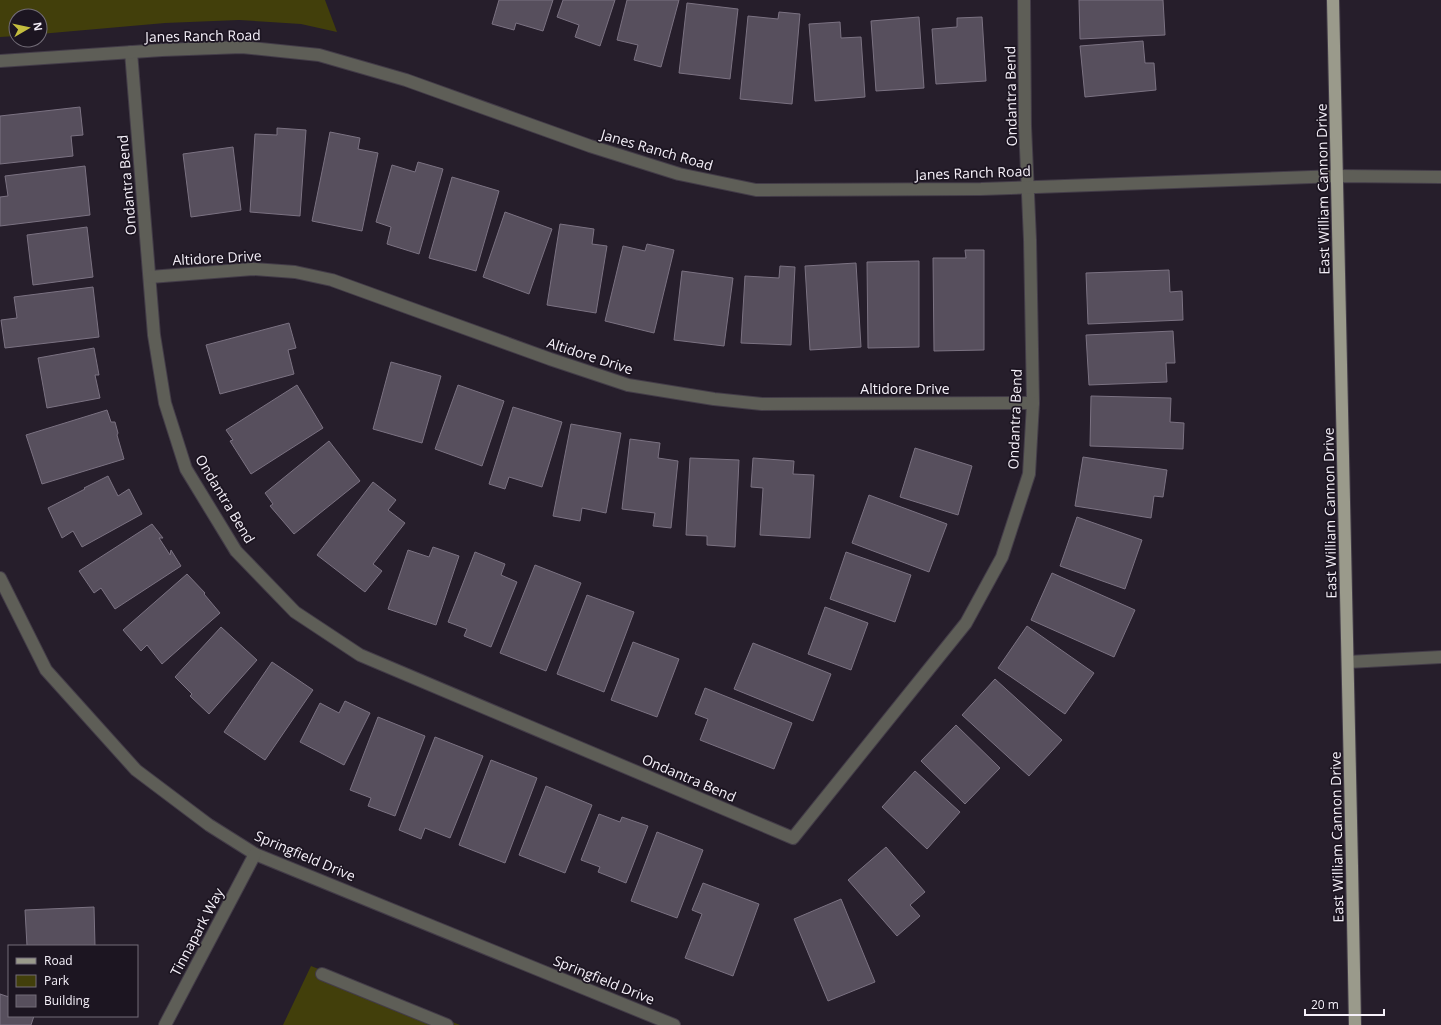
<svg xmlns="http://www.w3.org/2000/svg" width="1441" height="1025" viewBox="0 0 1441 1025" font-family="'Open Sans',sans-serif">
<rect width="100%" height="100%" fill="#261e2b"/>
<g fill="#423f0b">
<polygon points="0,0 325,0 337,32 301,24 239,20 165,23 40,34 40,16 16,16 16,36 0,37"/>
<polygon points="311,966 460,1025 283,1025"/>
</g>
<g fill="#574f5d" stroke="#7b7282">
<polygon points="499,0 553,0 543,31 516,23 514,30 492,24"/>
<polygon points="563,0 615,0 600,46 575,37 579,25 557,17"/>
<polygon points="627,0 679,0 661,67 634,60 638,45 617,40"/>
<polygon points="1079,0 1163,0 1165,35 1080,39"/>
<polygon points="687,3 738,9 730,79 679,73"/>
<polygon points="779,12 800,14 792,104 740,99 748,16 778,19"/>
<polygon points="919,17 924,88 876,91 871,21"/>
<polygon points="982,17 986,81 936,84 932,29 957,27 957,18"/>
<polygon points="840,22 841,38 861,37 865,97 815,101 809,24"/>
<polygon points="1143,41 1145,63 1154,63 1156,90 1085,97 1080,46"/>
<polygon points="80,107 83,135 71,136 73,156 0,164 0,116"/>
<polygon points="277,128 306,130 300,216 250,212 255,134 277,135"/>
<polygon points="330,132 360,138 358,149 378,153 362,231 312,221"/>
<polygon points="233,147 241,210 191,217 183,154"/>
<polygon points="418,162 443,169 419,254 387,244 391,227 376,222 392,165 415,172"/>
<polygon points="85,166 90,215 0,226 0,197 8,196 5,176"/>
<polygon points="452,177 499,191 476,271 429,258"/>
<polygon points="505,212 552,229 529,294 483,277"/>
<polygon points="560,224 594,229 592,244 607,246 596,313 547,305"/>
<polygon points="87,227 93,277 33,285 27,235"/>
<polygon points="647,244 674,250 654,333 605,321 623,246 645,251"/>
<polygon points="965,250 984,250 984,350 934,351 933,258 966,258"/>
<polygon points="919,261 919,347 868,348 867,262"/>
<polygon points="856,263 861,347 810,350 805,266"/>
<polygon points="780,266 795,267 791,345 741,343 745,276 779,278"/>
<polygon points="1169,270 1170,292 1182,291 1183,320 1088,324 1086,273"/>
<polygon points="682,271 733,278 724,346 674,340"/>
<polygon points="93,287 99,337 5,348 1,320 17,318 14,297"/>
<polygon points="289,323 296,348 288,350 294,374 220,394 206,345"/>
<polygon points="1173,331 1175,363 1166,363 1167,382 1089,385 1086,335"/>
<polygon points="94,348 99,375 95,375 100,398 47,408 38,358"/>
<polygon points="391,362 441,376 422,443 373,429"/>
<polygon points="297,385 323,428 251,474 230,441 233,440 226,430"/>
<polygon points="458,385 504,401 482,466 435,449"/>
<polygon points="1091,396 1171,398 1170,422 1184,423 1183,449 1090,446"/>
<polygon points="513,407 562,422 542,487 509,477 505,489 489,484"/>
<polygon points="107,410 111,422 115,422 118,433 117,435 124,459 42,484 26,435"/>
<polygon points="571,424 621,433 606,513 582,508 580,521 553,516"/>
<polygon points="630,439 660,443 658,458 678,461 671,528 653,526 655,513 622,509"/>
<polygon points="329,441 360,481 294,534 270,506 273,504 265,493"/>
<polygon points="915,448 972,466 958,515 900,497"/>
<polygon points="1083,457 1167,470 1163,497 1154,496 1151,518 1075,506"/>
<polygon points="690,458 739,460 735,547 707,545 707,536 686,535"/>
<polygon points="753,458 794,461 793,474 814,475 810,538 760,535 763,488 751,487"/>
<polygon points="108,476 118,496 129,489 142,514 82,547 73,531 62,538 48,508 85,489 84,488"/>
<polygon points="373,482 396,500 388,510 405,523 373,564 382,571 365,592 317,555"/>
<polygon points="869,495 947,524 929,572 852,543"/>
<polygon points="1077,517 1142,540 1125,589 1060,566"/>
<polygon points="152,524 163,538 159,538 170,555 171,550 181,566 115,609 101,588 94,593 79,571"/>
<polygon points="433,547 459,556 436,625 388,609 408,550 429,557"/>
<polygon points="475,552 505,564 501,575 517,582 491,647 464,636 467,629 448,622"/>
<polygon points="846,552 911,575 895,622 830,599"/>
<polygon points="535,565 581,583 546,671 500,653"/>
<polygon points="1052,573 1135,610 1114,657 1031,620"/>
<polygon points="187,574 205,593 204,594 220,613 162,664 147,645 141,651 123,630"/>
<polygon points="587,595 634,612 604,692 557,674"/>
<polygon points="825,607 868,623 851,670 808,654"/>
<polygon points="1027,626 1094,673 1065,714 998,668"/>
<polygon points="221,627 257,660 209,714 190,696 192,694 175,677"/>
<polygon points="633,642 679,659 657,717 611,700"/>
<polygon points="753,643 831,674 813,721 734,689"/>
<polygon points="272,662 313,690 265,760 224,732"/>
<polygon points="995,679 1062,740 1029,776 962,715"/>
<polygon points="705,688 792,723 774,769 700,740 708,719 695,714"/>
<polygon points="345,701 370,713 344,765 300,742 320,703 339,713"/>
<polygon points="378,717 425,736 395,816 368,806 371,798 350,790"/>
<polygon points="956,725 1000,768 965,804 921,761"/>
<polygon points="435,737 483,756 450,838 425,828 421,839 399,830"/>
<polygon points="491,760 537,778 505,863 459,845"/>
<polygon points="915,771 960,812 927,849 882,807"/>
<polygon points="546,786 592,805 565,873 519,855"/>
<polygon points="599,814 620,822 622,817 648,826 626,883 598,872 600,867 581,860"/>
<polygon points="657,832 703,850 677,918 631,901"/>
<polygon points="886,847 925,892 910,905 920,916 897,936 848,880"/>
<polygon points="703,883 759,904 733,976 685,958 702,914 692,910"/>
<polygon points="841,899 875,982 828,1001 794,919"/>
<polygon points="94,907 95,946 27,946 25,910"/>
<polygon points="0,994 9,997 9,1016 34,1016 31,1025 0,1025"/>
</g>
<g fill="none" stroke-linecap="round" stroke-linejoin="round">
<defs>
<g id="minor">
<polyline points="131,52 154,335 165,403 186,469 236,551 295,612 360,655 793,838 966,623 1002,557 1029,474 1033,403 1030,240 1025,126 1024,0"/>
<polyline points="0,61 162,50 242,47 319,55 406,80 590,146 679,174 756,190 981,189 1338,176 1441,177"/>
<polyline points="150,277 253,269 295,272 332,280 550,359 628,385 714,399 762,404 1033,403"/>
<polyline points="0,578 46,670 136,770 209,825 255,854 674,1025"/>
<polyline points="1348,662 1441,657"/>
<polyline points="322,974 447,1025"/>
<polyline points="165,1025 255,854"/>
</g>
<polyline id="major" points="1333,0 1352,866 1355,1025"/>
</defs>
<use href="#minor" stroke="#433c48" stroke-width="14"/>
<use href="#major" stroke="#433c48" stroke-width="14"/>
<use href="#minor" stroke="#5e5e57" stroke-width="12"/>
<use href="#major" stroke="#9a9a8b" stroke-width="12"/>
</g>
<g text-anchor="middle" stroke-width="3.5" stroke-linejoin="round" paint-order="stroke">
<g font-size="14" fill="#f6f1fa" stroke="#1c1521">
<text transform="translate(203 36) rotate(-1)" y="5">Janes Ranch Road</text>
<text transform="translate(1011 96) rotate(-91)" y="5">Ondantra Bend</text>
<text transform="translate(657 150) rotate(16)" y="5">Janes Ranch Road</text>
<text transform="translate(973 173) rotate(-2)" y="5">Janes Ranch Road</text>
<text transform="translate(127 185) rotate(-95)" y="5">Ondantra Bend</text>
<text transform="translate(1323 189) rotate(-91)" y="5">East William Cannon Drive</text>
<text transform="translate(217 258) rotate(-3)" y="5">Altidore Drive</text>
<text transform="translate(590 356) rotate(18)" y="5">Altidore Drive</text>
<text x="905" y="394">Altidore Drive</text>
<text transform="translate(1015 419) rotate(-88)" y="5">Ondantra Bend</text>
<text transform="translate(225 499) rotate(59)" y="5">Ondantra Bend</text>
<text transform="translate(1330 513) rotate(-91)" y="5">East William Cannon Drive</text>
<text transform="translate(689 778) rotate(23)" y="5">Ondantra Bend</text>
<text transform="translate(1337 837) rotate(-91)" y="5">East William Cannon Drive</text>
<text transform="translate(305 856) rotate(23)" y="5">Springfield Drive</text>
<text transform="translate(197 932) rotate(-62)" y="5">Tinnapark Way</text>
<text transform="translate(604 980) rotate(22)" y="5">Springfield Drive</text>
</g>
</g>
<rect x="8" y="945" width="130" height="72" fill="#1c1521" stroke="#736d78"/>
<rect x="16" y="958" width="20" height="6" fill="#9a9a8b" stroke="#736d78"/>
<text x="44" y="965" font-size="12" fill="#f6f1fa">Road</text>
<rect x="16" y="975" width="20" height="12" fill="#423f0b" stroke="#736d78"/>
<text x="44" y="985" font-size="12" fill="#f6f1fa">Park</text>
<rect x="16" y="995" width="20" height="12" fill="#574f5d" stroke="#736d78"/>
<text x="44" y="1005" font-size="12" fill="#f6f1fa">Building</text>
<g transform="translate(28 28) rotate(81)"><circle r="19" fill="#1c1521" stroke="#736d78"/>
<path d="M0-3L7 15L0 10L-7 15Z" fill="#c4bd3e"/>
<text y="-6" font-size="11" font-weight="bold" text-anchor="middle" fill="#f6f1fa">N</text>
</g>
<path d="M1305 1009v6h79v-6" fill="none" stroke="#f6f1fa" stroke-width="2"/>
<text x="1311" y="1009" font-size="12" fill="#f6f1fa" stroke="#1c1521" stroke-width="3" paint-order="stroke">20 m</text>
</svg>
